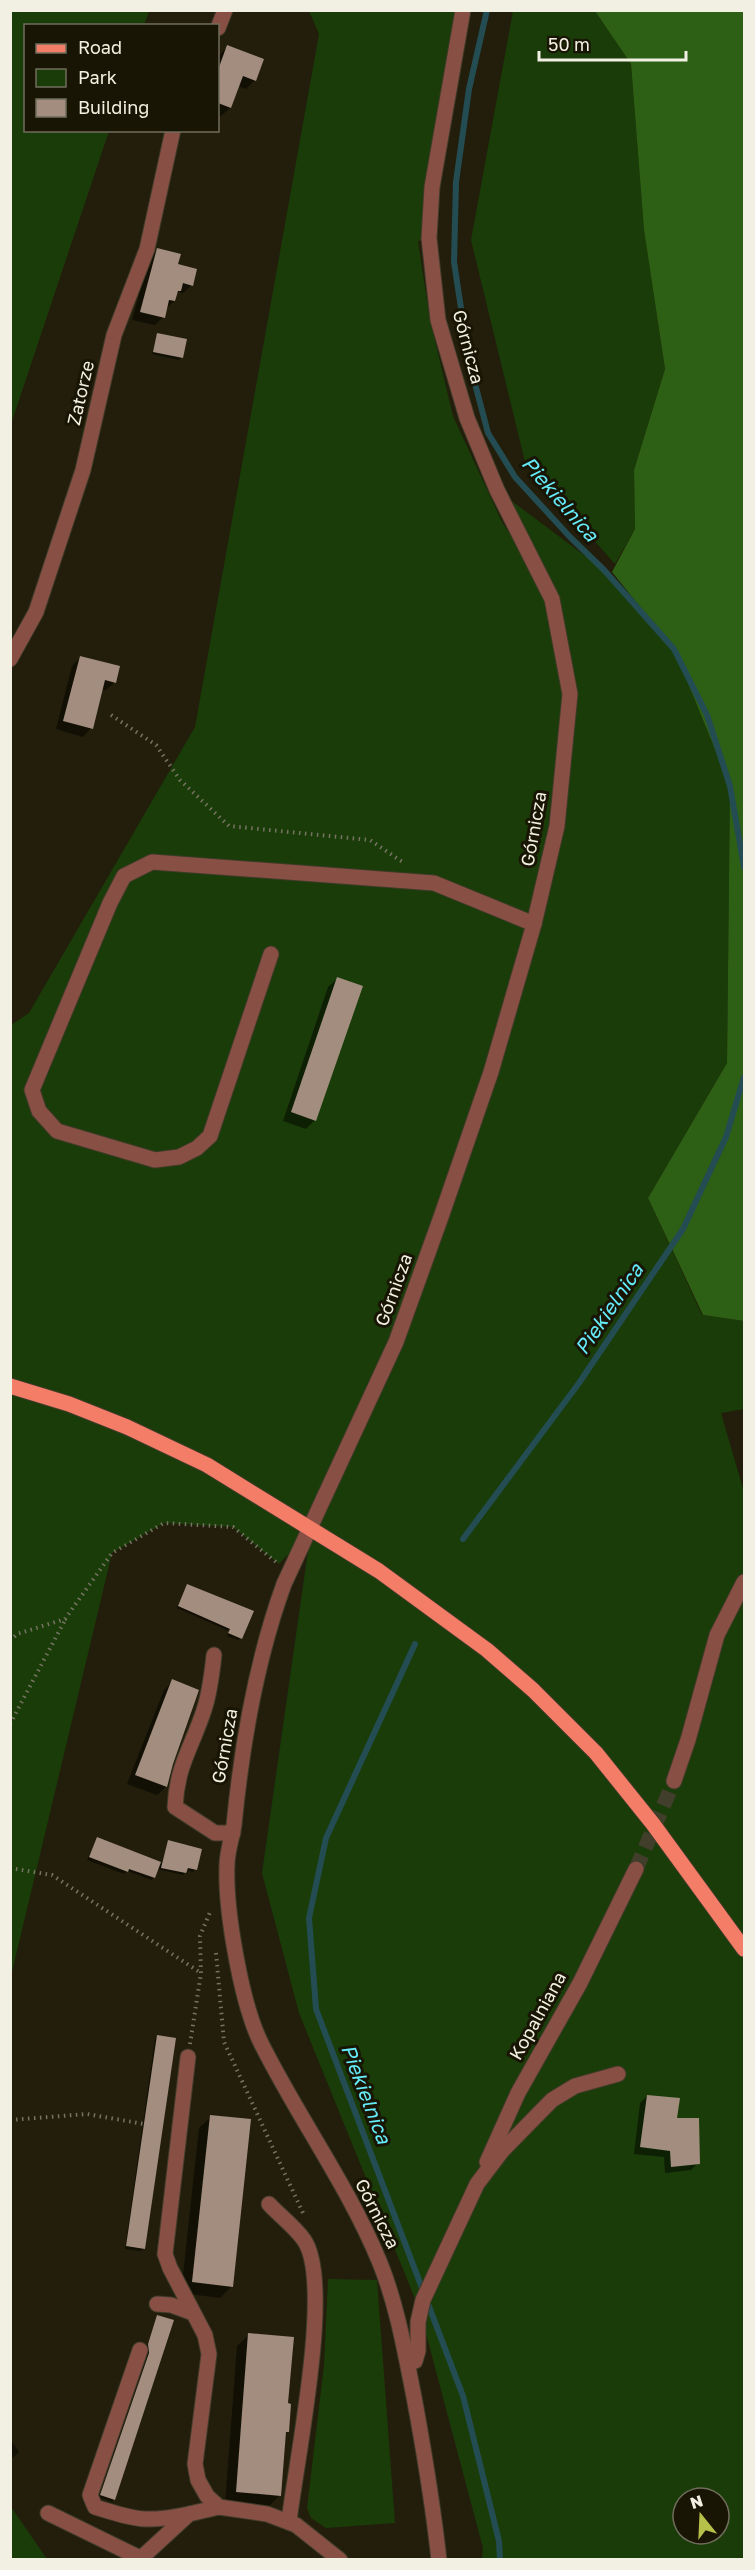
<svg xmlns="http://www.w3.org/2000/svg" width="755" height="2570" viewBox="0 0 755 2570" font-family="'Golos Text',sans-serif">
<rect width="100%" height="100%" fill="#221e0b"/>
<g fill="#1a3c09" fill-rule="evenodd">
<polygon points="11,10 149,11 144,25 26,26 26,130 109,131 11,424"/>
<path d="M309 11H463L429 238 418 241 430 320 453 416 502 522 548 593 497 490 604 570 674 649 730 786 727 1063 648 1198 702 1315 744 1321V1409L721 1413 744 1492V2559H482L483 2548 420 2311 299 2013 262 1873 311 1530 279 1564 233 1527 164 1523 112 1553 11 1976V1025L29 1013 195 727 319 34ZM567 709 560 794 546 847ZM683 2498H719V2534H683Z"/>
<polygon points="513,11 595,11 631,64 644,230 665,369 634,470 635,529 615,564 525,462 471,240"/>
<polygon points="328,2279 377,2280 395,2523 326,2528 311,2518 307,2508 324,2365"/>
<polygon points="10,2507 11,2507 47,2559 11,2559"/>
</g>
<polygon fill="#2d5f14" points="595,11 744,11 744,1321 703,1315 648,1198 727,1063 730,786 674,649 612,572 635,529 634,470 665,369 644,230 631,64"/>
<g fill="#0007">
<polygon points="227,47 255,80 246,89 238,86 230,108 221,116 218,115 218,57"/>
<polygon points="158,250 177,265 192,285 183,293 178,292 175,295 174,301 165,310 163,317 155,325 132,320 149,258"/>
<polygon points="158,335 182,357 179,360 152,354"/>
<polygon points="81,657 115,682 106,690 101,689 91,728 83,737 56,729 72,666"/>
<polygon points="337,979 315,1120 306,1129 283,1121 328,987"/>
<polygon points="187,1586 241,1638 238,1640 227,1636 229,1631 177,1608"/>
<polygon points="173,1681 171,1764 166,1787 157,1795 127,1784 164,1690"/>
<polygon points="97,1839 161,1864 168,1842 195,1869 193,1872 186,1870 183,1875 157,1869 152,1880 127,1871 124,1874 87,1860"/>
<polygon points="157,2036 144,2248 141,2251 125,2249 155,2039"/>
<polygon points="647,2096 676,2120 698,2163 691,2170 665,2173 664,2157 634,2154 640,2103"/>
<polygon points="211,2117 232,2286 220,2298 181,2293 199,2128"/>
<polygon points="158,2317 114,2499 112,2502 99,2497 147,2357 146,2348"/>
<polygon points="249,2335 287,2404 287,2432 284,2435 280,2495 268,2507 225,2504 237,2346"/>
<polygon points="10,2439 19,2452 10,2460"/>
</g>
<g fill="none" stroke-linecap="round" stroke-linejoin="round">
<g stroke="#244d53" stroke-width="6">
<polyline points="487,10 469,89 456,182 454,262 469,361 488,433 515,477 570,537 604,570 674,649 707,715 730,786 744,867"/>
<polyline points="463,1539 579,1383 683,1229 726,1137 744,1077"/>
<polyline points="415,1644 326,1838 309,1918 316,2009 463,2396 499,2541 500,2560"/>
</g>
</g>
<g fill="#a28d7f">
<polygon points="227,45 264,59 256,81 243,76 231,108 218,103 218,70"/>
<polygon points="157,248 181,254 178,264 197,269 193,286 183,283 181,291 178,291 175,301 169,300 165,318 140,312"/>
<polygon points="157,333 187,339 183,358 153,352"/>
<polygon points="80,656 120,666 116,683 105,680 93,729 63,721"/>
<polygon points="337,977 363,986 316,1121 291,1112"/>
<polygon points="187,1584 254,1611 242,1639 228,1633 230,1629 178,1606"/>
<polygon points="172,1679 199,1690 173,1764 167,1787 135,1775"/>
<polygon points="97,1837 161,1862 155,1878 129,1869 128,1872 89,1857"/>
<polygon points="168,1840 202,1849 197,1870 188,1868 186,1873 161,1868"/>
<polygon points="157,2035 176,2038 145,2249 126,2246"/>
<polygon points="647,2095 680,2098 677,2118 699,2118 700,2164 671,2167 670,2151 640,2147"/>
<polygon points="210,2115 251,2119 233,2287 192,2282"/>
<polygon points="157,2315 174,2320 115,2500 100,2495 149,2353 148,2344"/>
<polygon points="248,2333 294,2337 288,2403 291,2404 289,2432 286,2432 281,2496 236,2492"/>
</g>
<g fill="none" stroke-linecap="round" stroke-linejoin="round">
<polyline stroke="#413e2b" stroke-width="15" stroke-dasharray="15 8" stroke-linecap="butt" points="636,1869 674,1781"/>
<defs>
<g id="minor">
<polyline points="218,28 225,10"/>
<polyline points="10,659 36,612 83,470 114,335 147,249 173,130"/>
<polyline points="271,954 210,1136 197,1148 179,1157 155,1160 57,1131 39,1111 32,1090 110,903 124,876 152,862 434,883 534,924"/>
<path d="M214 1655C212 1674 210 1692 204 1710 192 1747 177 1765 175 1807L215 1833H233"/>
<polyline points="674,1781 688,1740 717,1635 744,1582"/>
<polyline points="188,2057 165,2254 170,2268 205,2335 209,2354 195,2464 198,2480 207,2496 219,2507 267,2514 296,2525 340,2560"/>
<polyline points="487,2162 518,2093 580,1983 636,1869"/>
<path d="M269 2204C280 2216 295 2227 304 2240 334 2283 295 2466 289 2522"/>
<polyline points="157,2304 171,2305 193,2313"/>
<path d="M140 2350 90 2495 95 2507C136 2520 146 2523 189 2514"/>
<polyline points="408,2363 415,2361 418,2351 418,2322 423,2300 477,2184 502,2151 552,2100 575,2086 618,2074"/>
<polyline points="48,2513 140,2558"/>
<polyline points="139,2560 189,2514 219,2507"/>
<path d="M439 2560C433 2505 424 2451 414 2397 405 2352 397 2305 380 2263 348 2185 297 2116 260 2041 241 2001 225 1909 227 1865 227 1852 232 1838 234 1825 242 1743 256 1661 284 1584L396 1342 441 1217 491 1072 534 924 557 826 570 694 552 599 497 490 467 418 438 320 429 238 432 187 463 10"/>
</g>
<polyline id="major" points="10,1386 69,1404 127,1427 207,1465 379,1571 487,1650 533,1690 596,1753 653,1824 744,1949"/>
</defs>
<use href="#minor" stroke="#3f3b29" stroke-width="17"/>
<use href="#major" stroke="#3f3b29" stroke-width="17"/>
<g stroke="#767363" stroke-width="4" stroke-dasharray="1.5 4.5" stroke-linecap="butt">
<polyline points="111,715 156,745 180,780 229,826 370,840 404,863"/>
<polyline points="10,1641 17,1634 65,1619 112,1553 164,1523 233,1527 276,1562"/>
<polyline points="10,1724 65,1620"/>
<polyline points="10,1868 52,1875 201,1973"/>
<polyline points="216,1953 224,2042 303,2213"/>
<polyline points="190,2044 201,1973 200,1936 211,1910"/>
<polyline points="10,2120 87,2114 144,2124"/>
</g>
<use href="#minor" stroke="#884f44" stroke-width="15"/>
<use href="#major" stroke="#f47d67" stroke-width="15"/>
</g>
<g text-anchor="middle" stroke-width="6" stroke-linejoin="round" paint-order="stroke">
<g font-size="18" fill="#f2f0e3" stroke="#191504">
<text transform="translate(468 347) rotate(75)" y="6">Górnicza</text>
<text transform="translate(81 393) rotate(-77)" y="6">Zatorze</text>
<text transform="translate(534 829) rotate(-80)" y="6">Górnicza</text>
<text transform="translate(394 1290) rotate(-70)" y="6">Górnicza</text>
<text transform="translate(225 1746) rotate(-80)" y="6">Górnicza</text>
<text transform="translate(538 2016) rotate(-61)" y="6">Kopalniana</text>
<text transform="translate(377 2214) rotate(63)" y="6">Górnicza</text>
</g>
<g font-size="20" font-style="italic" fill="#65ecfb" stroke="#191504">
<text transform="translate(560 499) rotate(49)" y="7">Piekielnica</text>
<text transform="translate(609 1309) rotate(-56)" y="7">Piekielnica</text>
<text transform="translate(366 2094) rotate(69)" y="7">Piekielnica</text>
</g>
</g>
<rect width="755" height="2570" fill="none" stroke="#f2f0e3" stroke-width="24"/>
<rect x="24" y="24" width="195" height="108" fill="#191504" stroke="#706d5d" stroke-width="1.5"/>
<rect x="36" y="44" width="30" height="9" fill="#f47d67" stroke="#706d5d" stroke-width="1.5"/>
<text x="78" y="54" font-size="18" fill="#f2f0e3">Road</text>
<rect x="36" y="69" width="30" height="18" fill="#1a3c09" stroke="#706d5d" stroke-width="1.5"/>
<text x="78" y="84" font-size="18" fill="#f2f0e3">Park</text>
<rect x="36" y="99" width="30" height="18" fill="#a28d7f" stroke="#706d5d" stroke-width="1.5"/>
<text x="78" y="114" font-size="18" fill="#f2f0e3">Building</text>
<g transform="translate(701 2516) rotate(342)"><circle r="28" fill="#191504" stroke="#706d5d" stroke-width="1.5"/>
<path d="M0-4.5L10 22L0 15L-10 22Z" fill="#b6c149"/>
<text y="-9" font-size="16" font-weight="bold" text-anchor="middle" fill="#f2f0e3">N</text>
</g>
<path d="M539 51v9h147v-9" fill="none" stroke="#f2f0e3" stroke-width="3"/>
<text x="548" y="51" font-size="18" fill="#f2f0e3" stroke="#191504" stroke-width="4.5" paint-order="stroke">50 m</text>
</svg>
